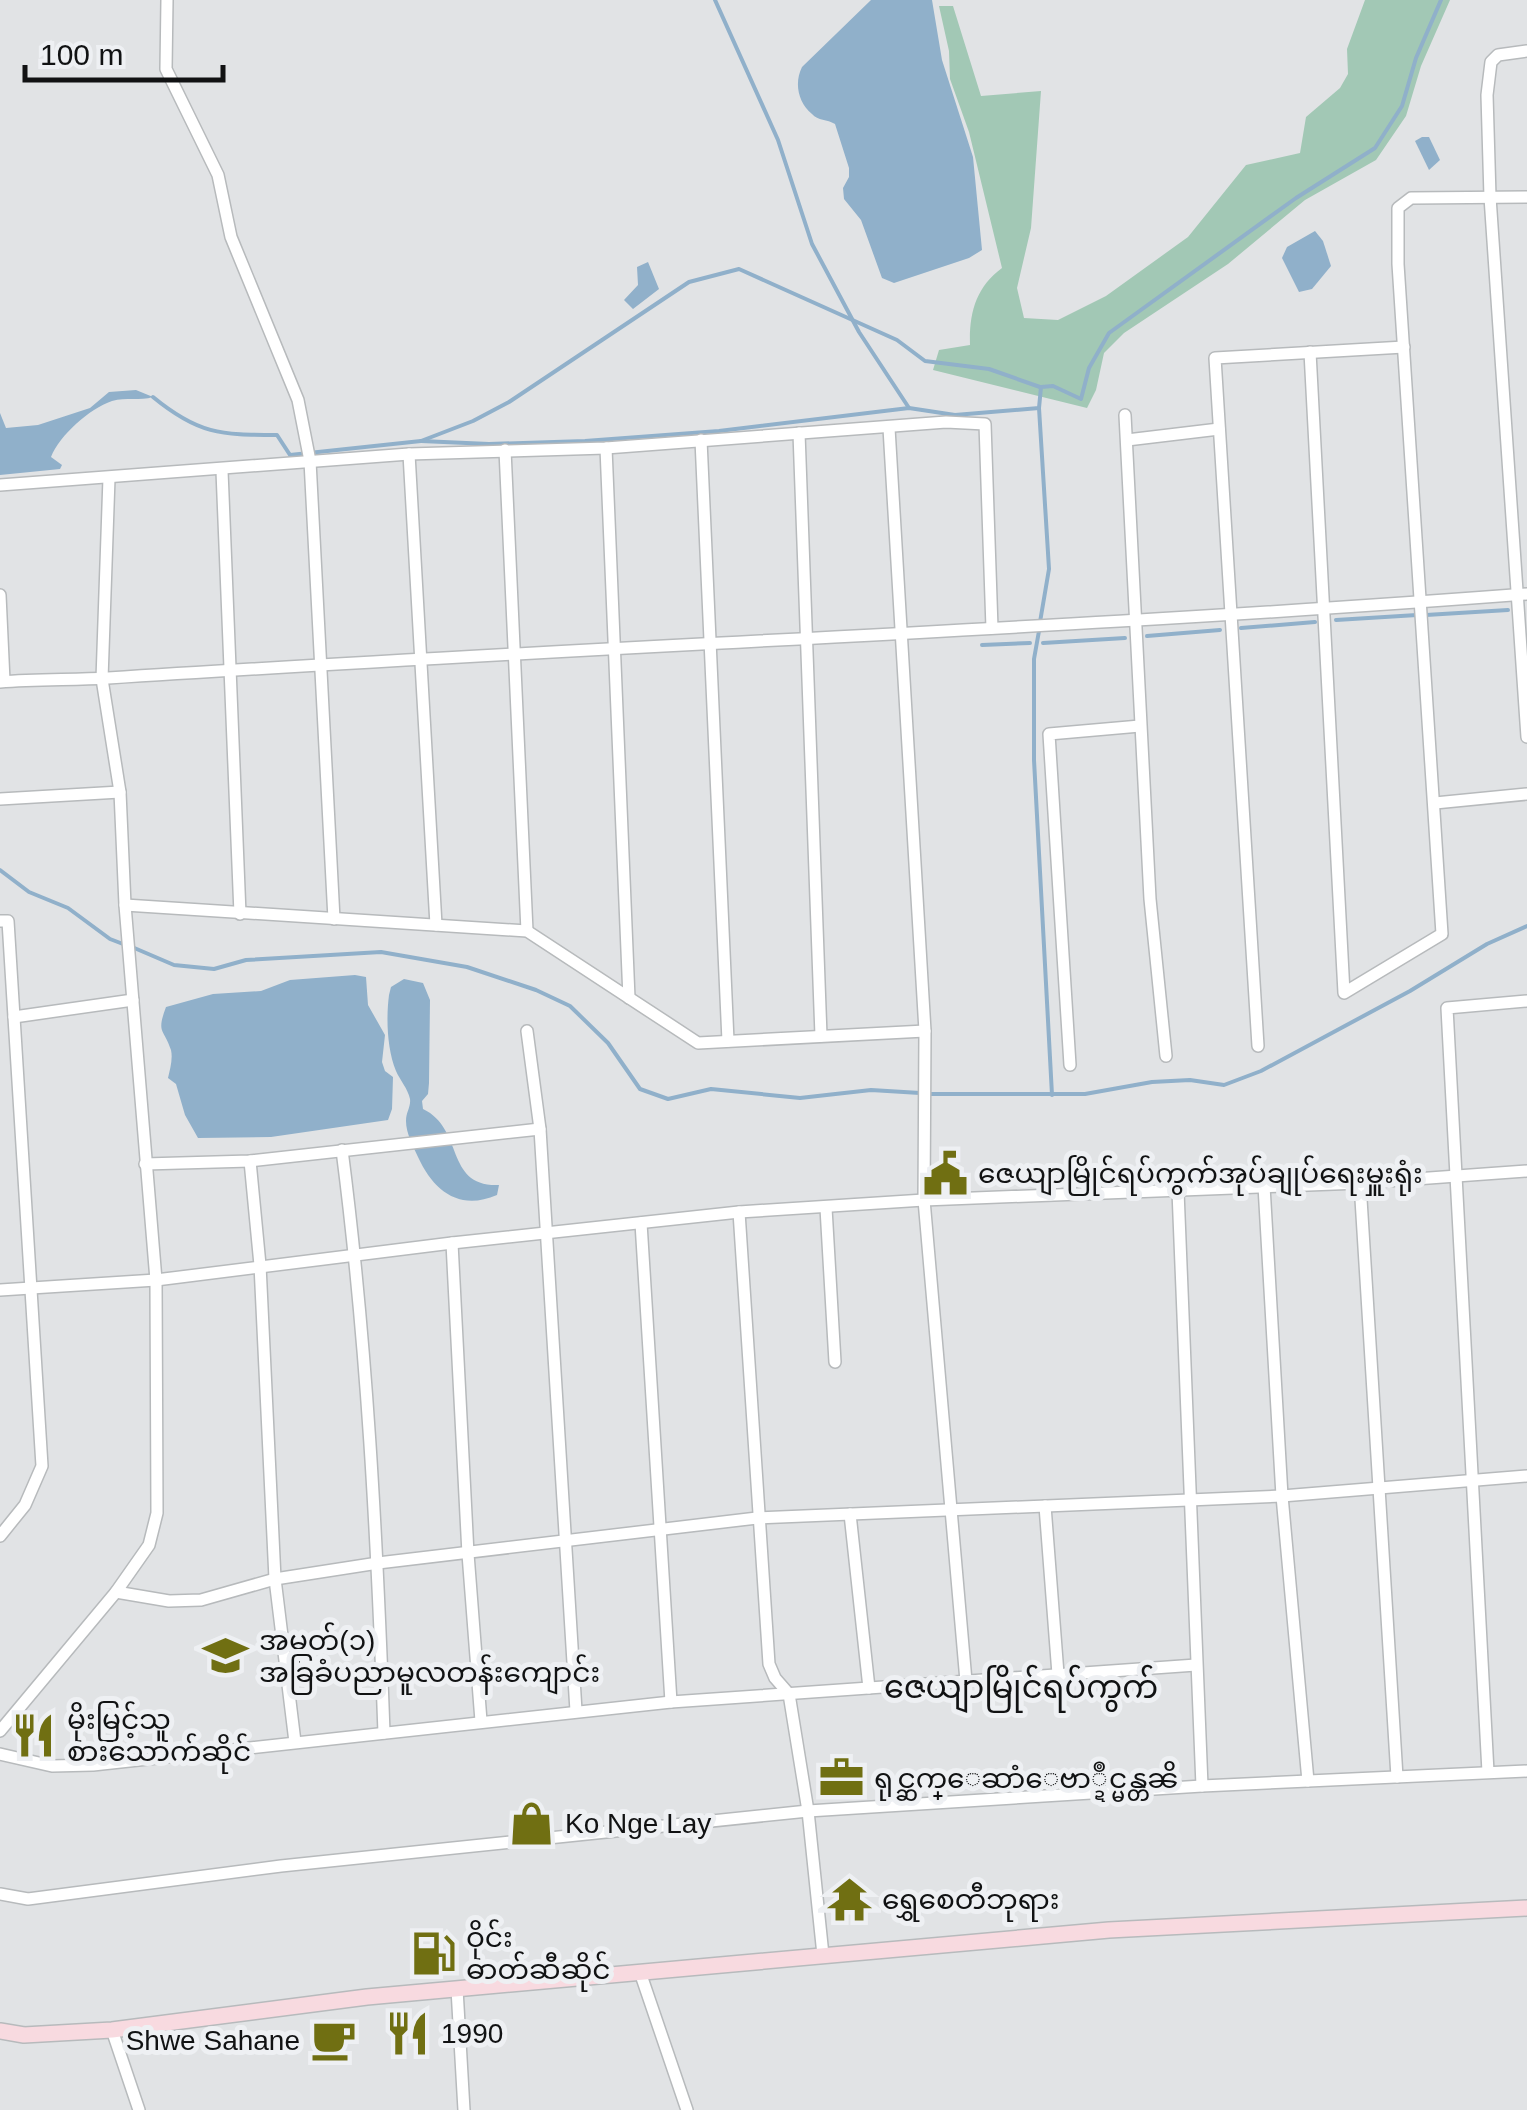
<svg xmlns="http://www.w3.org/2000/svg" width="1527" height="2110" viewBox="0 0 1527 2110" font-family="Arial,'Noto Sans Myanmar',sans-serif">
<rect width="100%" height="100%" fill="#e1e3e5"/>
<path fill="#a2c8b5" d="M1365 0H1450L1421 66 1406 116 1376 160 1305 200 1228 264 1124 333 1104 353 1096 390 1087 408 933 370 939 350 970 345C969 313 976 287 1002 268L969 132 950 79 949 51 939 6H953L981 96 1041 91 1031 228 1017 288 1024 318 1058 320 1106 296 1188 237 1246 165 1300 153 1306 117 1340 88 1348 74 1347 49Z"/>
<g fill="#90b0ca">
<path d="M871 0H932L942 60 973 157 982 250 969 258 894 283 882 278 861 220 844 199 843 188 849 177V168L835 124C827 119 818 121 812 114 798 102 794 83 802 67Z"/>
<polygon points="1422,137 1429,137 1440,160 1429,170 1415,141"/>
<polygon points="1315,231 1323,241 1331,266 1312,289 1299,292 1282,258 1287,247"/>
<polygon points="648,262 659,289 633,309 624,300 638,285 637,267"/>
<path d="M136 390 153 397C140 401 126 397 112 401 89 409 60 435 51 457L62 465 60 469 0 475V413L6 428 38 425 90 408 109 392Z"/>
<path d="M355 975 366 977 368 1005 385 1035 382 1062 385 1071 393 1077 392 1109 388 1120 271 1137 198 1138 185 1115 176 1084 168 1078C170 1069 173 1059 171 1050 164 1028 156 1034 166 1007L213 994 261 991 290 980Z"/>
<path d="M404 979 423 983 430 1000 429 1083 428 1094 422 1101 423 1109C465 1129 444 1187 499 1185L497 1195C460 1211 434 1192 418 1157 413 1146 406 1133 406 1121 406 1112 411 1107 410 1099 408 1089 400 1080 396 1071 387 1049 386 1018 389 995L391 987Z"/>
</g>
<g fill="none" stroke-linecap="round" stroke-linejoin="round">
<g stroke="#90b0ca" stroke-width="4">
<polyline points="715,0 778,140 812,244 859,332 909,408"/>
<path d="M153 397C198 434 220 435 277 435L290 455 421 441 473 421 509 402 689 282 739 269 897 340 925 361 989 369 1040 387"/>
<polyline points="1039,408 1049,569 1040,622"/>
<polyline points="421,441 489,444 585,441 719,431 909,408 955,415 1039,408 1041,387 1053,386 1081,399 1089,368 1109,333 1296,198 1375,148 1402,106 1416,58 1441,0"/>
<polyline points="1426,615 1508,610"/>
<polyline points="1336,620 1417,615"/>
<polyline points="1241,628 1315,622"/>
<polyline points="1039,631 1034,659 1034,760 1052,1095"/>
<polyline points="1147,636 1220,630"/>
<polyline points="1043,643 1125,638"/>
<polyline points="982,645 1030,643"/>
<polyline points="0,870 29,892 68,908 110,939 123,944"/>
<polyline points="132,947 174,965 214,969 246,960 381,952 467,967 536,990 570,1006 608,1043 640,1089 668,1099 711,1089 800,1098 871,1090 920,1093"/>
<polyline points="930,1094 1085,1094 1152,1082 1190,1080 1224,1085 1261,1071 1410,991 1487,944 1527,926"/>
</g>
<defs>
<g id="street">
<polyline points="167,0 166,69 218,175 231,237 298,400 310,461 334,919"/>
<polyline points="1527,51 1498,55 1491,62 1487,95 1490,197 1527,737"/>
<polyline points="1310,352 1344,993 1442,934 1398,264 1398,208 1411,198 1527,197"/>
<polyline points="1125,415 1150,899 1166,1056"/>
<polyline points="889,428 925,1031 924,1200 966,1681"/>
<polyline points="799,433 821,1036"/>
<polyline points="701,440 728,1041"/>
<polyline points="1127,440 1219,429"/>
<polyline points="606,448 629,998"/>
<polyline points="505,450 527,931"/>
<polyline points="409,454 436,925"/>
<polyline points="222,471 240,914"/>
<polyline points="0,485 409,454 606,448 946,422 985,424 992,628"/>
<polyline points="0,595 4,681"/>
<path d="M0 682C36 679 72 680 108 678 580 647 1055 630 1527 594"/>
<polyline points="0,799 120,792"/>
<polyline points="1435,803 1527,794"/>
<polyline points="125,905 527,931 698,1043 925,1031"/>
<polyline points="0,921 8,921 42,1466 25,1505 0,1536"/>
<polyline points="14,1017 133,1000"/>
<polyline points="527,1031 540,1129 576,1711"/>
<polyline points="1258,1046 1215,358 1404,347"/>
<polyline points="1070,1065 1049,734 1140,726"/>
<path d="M342 1150C367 1343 377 1538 384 1733"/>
<polyline points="250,1161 260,1265 275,1579 295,1742"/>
<polyline points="145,1164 250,1161 540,1129"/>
<polyline points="1360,1183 1397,1777"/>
<polyline points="1264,1186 1282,1496 1308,1781"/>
<polyline points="1178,1191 1202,1786"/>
<polyline points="826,1208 835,1362"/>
<polyline points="739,1212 769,1664 775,1678 789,1694 808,1811 823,1955"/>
<polyline points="641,1223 671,1702"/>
<polyline points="452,1243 468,1554 481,1721"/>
<polyline points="0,1290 156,1280 452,1243 739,1212 924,1200 1360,1183 1527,1171"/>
<polyline points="1045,1506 1058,1674"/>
<polyline points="850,1514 869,1688"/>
<polyline points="116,1592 169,1601 201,1600 275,1579 378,1563 757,1518 1282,1496 1527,1476"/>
<polyline points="0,1731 116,1592 149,1545 157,1513 156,1280 125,905 120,792 102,679 109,478"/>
<polyline points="0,1754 52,1766 93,1765 671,1702 1196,1665"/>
<polyline points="1488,1772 1447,1008 1527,1001"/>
<polyline points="0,1894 28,1899 281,1866 808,1811 1202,1786 1527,1771"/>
<polyline points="641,1975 687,2110"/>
<polyline points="457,1989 464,2110"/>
<polyline points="112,2030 139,2110"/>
</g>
<polyline id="secondary" points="0,2031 24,2035 112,2030 367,1997 1109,1930 1527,1908"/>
</defs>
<use href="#street" stroke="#b7babc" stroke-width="14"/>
<use href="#secondary" stroke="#b7babc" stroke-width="18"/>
<use href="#street" stroke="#fff" stroke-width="11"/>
<use href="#secondary" stroke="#f8dae0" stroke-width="15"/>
</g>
<defs>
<symbol id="civic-bare" viewBox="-9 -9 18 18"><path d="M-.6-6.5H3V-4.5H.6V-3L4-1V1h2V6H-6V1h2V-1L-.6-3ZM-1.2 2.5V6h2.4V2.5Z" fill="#706f12" stroke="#eef0f3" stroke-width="2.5" paint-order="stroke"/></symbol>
<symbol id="school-bare" viewBox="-9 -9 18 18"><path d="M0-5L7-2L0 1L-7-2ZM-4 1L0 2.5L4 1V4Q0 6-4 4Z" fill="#706f12" stroke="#eef0f3" stroke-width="2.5" paint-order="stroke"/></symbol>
<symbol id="restaurant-bare" viewBox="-9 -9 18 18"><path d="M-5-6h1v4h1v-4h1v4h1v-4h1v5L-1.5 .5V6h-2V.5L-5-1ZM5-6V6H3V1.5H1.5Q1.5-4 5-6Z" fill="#706f12" stroke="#eef0f3" stroke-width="2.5" paint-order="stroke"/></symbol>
<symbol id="office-bare" viewBox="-9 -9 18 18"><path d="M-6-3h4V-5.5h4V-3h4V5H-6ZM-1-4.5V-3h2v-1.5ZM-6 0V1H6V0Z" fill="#706f12" stroke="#eef0f3" stroke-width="2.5" paint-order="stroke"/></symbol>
<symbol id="shop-bare" viewBox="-9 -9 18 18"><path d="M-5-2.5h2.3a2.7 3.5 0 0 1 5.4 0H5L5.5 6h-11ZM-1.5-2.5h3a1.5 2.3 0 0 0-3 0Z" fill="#706f12" stroke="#eef0f3" stroke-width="2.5" paint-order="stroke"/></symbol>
<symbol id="temple-bare" viewBox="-9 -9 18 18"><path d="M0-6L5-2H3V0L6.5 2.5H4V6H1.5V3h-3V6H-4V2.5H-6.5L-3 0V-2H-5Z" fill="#706f12" stroke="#eef0f3" stroke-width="2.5" paint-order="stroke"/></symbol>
<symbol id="fuel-bare" viewBox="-9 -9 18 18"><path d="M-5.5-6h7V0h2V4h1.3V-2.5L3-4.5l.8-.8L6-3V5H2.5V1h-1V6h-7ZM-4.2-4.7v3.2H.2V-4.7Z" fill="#706f12" stroke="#eef0f3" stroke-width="2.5" paint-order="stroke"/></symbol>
<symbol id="cafe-bare" viewBox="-9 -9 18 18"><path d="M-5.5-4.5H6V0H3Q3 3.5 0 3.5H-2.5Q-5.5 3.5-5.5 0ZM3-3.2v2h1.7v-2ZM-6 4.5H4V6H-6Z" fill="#706f12" stroke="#eef0f3" stroke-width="2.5" paint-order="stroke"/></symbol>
</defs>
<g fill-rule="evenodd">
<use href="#civic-bare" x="914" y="1142" width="63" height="63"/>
<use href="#school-bare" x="194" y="1624" width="63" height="63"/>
<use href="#restaurant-bare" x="2" y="1704" width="63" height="63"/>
<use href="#office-bare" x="810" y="1746" width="63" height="63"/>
<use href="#shop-bare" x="500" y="1792" width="63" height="63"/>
<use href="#temple-bare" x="818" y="1868" width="63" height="63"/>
<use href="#fuel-bare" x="402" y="1922" width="63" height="63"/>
<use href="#restaurant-bare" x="376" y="2002" width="63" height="63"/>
<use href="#cafe-bare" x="302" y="2008" width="63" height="63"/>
</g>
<g text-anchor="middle" stroke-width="10" stroke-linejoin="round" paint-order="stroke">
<g font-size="28" fill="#111213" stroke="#eef0f3" text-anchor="start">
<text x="978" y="1183">ဇေယျာမြိုင်ရပ်ကွက်အုပ်ချုပ်ရေးမှူးရုံး</text>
<text x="259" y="1650">အမှတ်(၁)<tspan x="259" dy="32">အခြခံပညာမူလတန်းကျောင်း</tspan></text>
<text x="67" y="1729">မိုးမြင့်သူ<tspan x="67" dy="32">စားသောက်ဆိုင်</tspan></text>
<text x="874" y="1788">ရုင္ဆက္ေဆာံေဗာ္ဍဳင္မန္တၼိ</text>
<text x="565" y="1833">Ko Nge Lay</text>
<text x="882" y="1909">ရွှေစေတီဘုရား</text>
<text x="466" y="1947">ဝိုင်း<tspan x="466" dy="32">ဓာတ်ဆီဆိုင်</tspan></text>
<text x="441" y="2043">1990</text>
<text x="300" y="2050" text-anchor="end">Shwe Sahane</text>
</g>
<g font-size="32" fill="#111213" stroke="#eef0f3">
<text x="1021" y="1698">ဇေယျာမြိုင်ရပ်ကွက်</text>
</g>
</g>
<path d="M25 65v15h198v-15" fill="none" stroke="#111213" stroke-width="5"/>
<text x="40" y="65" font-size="30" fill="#111213" stroke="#eef0f3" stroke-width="8" paint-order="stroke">100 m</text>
</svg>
